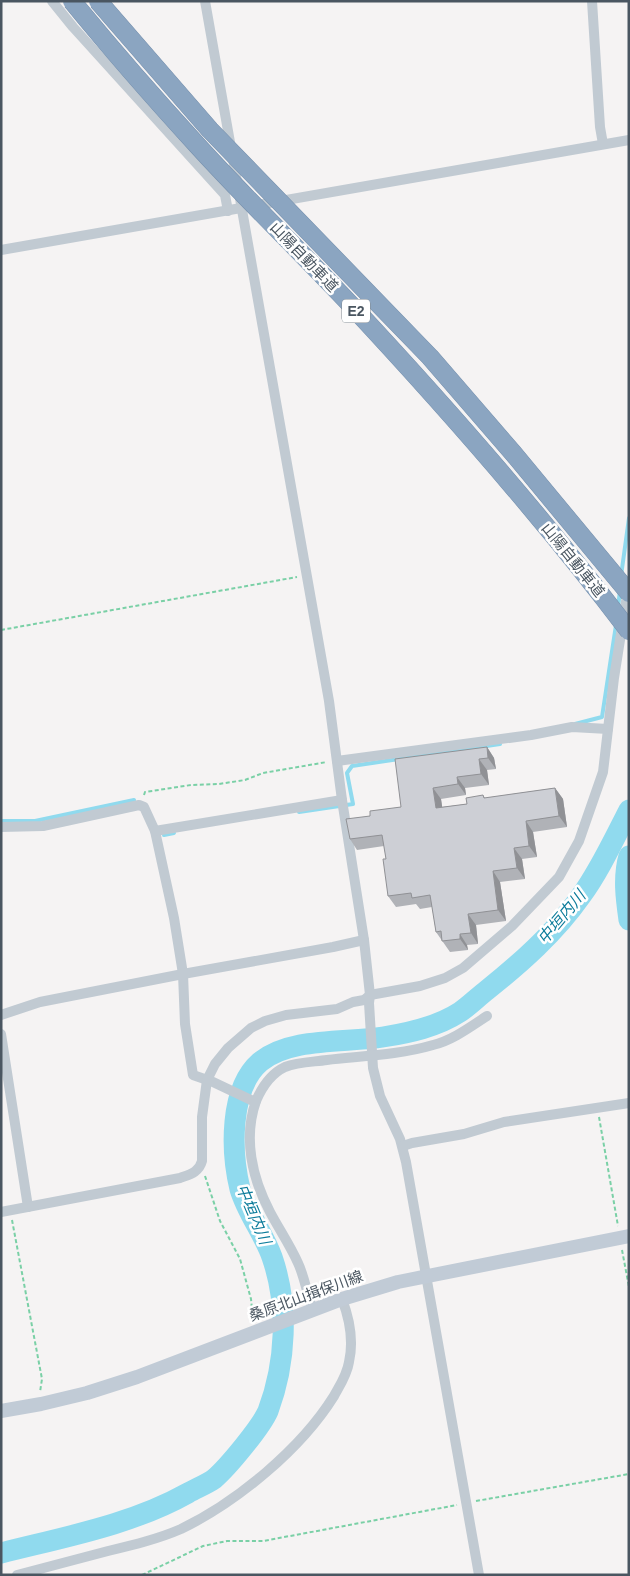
<svg xmlns="http://www.w3.org/2000/svg" width="630" height="1576" viewBox="0 0 630 1576" font-family="Helvetica,'Noto Sans JP',sans-serif">
<rect width="100%" height="100%" fill="#f5f3f3"/>
<g fill="none" stroke-linecap="round" stroke-linejoin="round">
<g stroke="#90daee" stroke-width="4">
<polyline points="621,576 629,518"/>
<polyline points="618,608 620,590"/>
<polyline points="575,724 602,717 616,625"/>
<polyline points="299,812 353,804 347,773 352,766 500,744"/>
<polyline points="1,821 35,821 134,800"/>
<polyline points="164,835 174,833"/>
</g>
<g stroke="#90daee" stroke-width="21">
<path d="M629 856C623 877 626 899 629 920"/>
<path d="M1 1553C64 1537 131 1525 188 1493 197 1488 207 1484 214 1479 228 1467 261 1427 268 1411 286 1363 289 1306 272 1257 264 1234 247 1213 240 1189 231 1152 229 1089 260 1062 290 1037 346 1043 383 1037 409 1033 437 1027 460 1012 469 1006 478 997 487 990 521 963 555 933 581 896 600 870 614 839 629 810"/>
</g>
<g stroke="#7ad0a6" stroke-width="2" stroke-dasharray="4 2.5" stroke-linecap="butt">
<polyline points="1,630 297,577"/>
<polyline points="144,795 145,792 191,785 219,784 245,780 263,773 327,762"/>
<polyline points="599,1117 618,1226"/>
<polyline points="205,1176 220,1221 240,1259 251,1299 253,1320"/>
<polyline points="12,1220 42,1379 40,1392"/>
<polyline points="622,1250 629,1287"/>
<polyline points="476,1501 629,1474"/>
<polyline points="142,1575 203,1546 227,1541 263,1541 457,1505"/>
</g>
<g stroke="#c1cad2" stroke-width="10">
<polyline points="52,1 73,27 225,195 228,211"/>
<polyline points="205,1 329,701 342,800 364,940 370,995 369,1003 373,1068 380,1096 400,1139 406,1162 479,1575"/>
<polyline points="592,1 600,127 603,144"/>
<polyline points="1,250 629,140"/>
<polyline points="337,761 531,735 572,727 608,729"/>
<path d="M1 827 43 826 139 805 144 807 155 831 174 918 183 974 185 1024 193 1075 213 1082 251 1100 256 1101C262 1087 270 1074 285 1067 298 1062 313 1062 327 1060 362 1056 399 1055 433 1045 453 1040 470 1027 487 1016"/>
<polyline points="155,831 342,800"/>
<polyline points="1,1015 40,1002 183,974 333,947 364,940"/>
<polyline points="1,1034 28,1207"/>
<path d="M256 1101C243 1138 252 1178 270 1212 279 1229 290 1245 298 1263 305 1278 307 1295 313 1310"/>
<polyline points="403,1146 412,1143 464,1134 504,1122 629,1103"/>
<path d="M1 1212 180 1178C191 1174 199 1172 202 1161V1117L207 1080 215 1064 228 1048 251 1028 265 1021 286 1015 337 1009 353 1002 364 1000 370 995 420 986 445 978 463 968 512 926 559 877 579 841 603 772 614 678 628 589"/>
<path d="M17 1575C47 1567 78 1559 108 1551 133 1545 158 1539 181 1529 237 1502 301 1449 334 1396 340 1385 347 1375 349 1362 354 1340 350 1320 342 1299"/>
</g>
<polyline stroke="#c1cbd6" stroke-width="14" points="1,1411 41,1404 87,1393 137,1377 342,1299 398,1282 629,1236"/>
<defs>
<g id="highway-bridge">
<path d="M72 1C112 50 154 98 197 145 246 199 299 250 349 303 447 408 542 516 629 631"/>
<polyline points="98,1 210,130 430,357 513,453 629,593"/>
</g>
</defs>
<use href="#highway-bridge" stroke="#7690ad" stroke-width="19" stroke-linecap="butt"/>
<use href="#highway-bridge" stroke="#8ba5c1" stroke-width="18"/>
</g>
<polygon fill="#b0b2b7" points="487,747 494,758 496,769 487,770 489,785 465,788 466,795 441,799 442,807 467,804 483,795 485,798 555,788 563,799 567,827 533,832 537,857 522,859 525,879 500,882 506,921 476,925 478,944 467,945 468,950 450,952 436,932 432,907 420,909 416,904 396,907 388,896 386,859 384,846 357,850 350,839 370,816 401,807"/>
<g fill="#909195">
<polygon points="487,747 494,758 496,769 488,758"/>
<polygon points="479,759 487,770 489,785 481,774"/>
<polygon points="457,777 465,788 466,795 458,784"/>
<polygon points="433,788 441,799 444,819 436,808"/>
<polygon points="555,788 563,799 567,827 559,816"/>
<polygon points="526,821 533,832 537,857 529,846"/>
<polygon points="514,848 522,859 525,879 517,868"/>
<polygon points="493,871 500,882 506,921 498,910"/>
<polygon points="468,914 476,925 478,944 471,933"/>
<polygon points="460,934 467,945 468,950 460,939"/>
</g>
<polygon fill="#cdcfd5" stroke="#909195" points="487,747 488,758 479,759 481,774 457,777 458,784 433,788 436,808 467,804 466,798 483,795 484,798 555,788 559,816 526,821 529,846 514,848 517,868 493,871 498,910 468,914 471,933 460,934 460,939 442,941 441,931 436,932 430,895 412,898 411,893 388,896 383,859 386,859 382,835 350,839 346,819 370,816 370,811 401,807 395,759"/>
<g text-anchor="middle" stroke-width="5" stroke-linejoin="round" paint-order="stroke">
<rect fill="#fff" stroke="#808990" stroke-width="1" x="342" y="299.5" width="28" height="23" rx="4"/>
<g font-size="14" font-weight="bold" fill="#4a5661">
<text x="356" y="316">E2</text>
</g>
<g font-size="15" fill="#4a5661" stroke="#fff">
<text transform="translate(304 257) rotate(46)" y="5">山陽自動車道</text>
<text transform="translate(573 560) rotate(51)" y="5">山陽自動車道</text>
<text transform="translate(306 1296) rotate(-20)" y="5">桑原北山揖保川線</text>
</g>
<g font-size="16" font-style="italic" fill="#0c7c9b" stroke="#fff">
<text transform="translate(561 917) rotate(-50)" y="6">中垣内川</text>
<text transform="translate(254 1214) rotate(67)" y="6">中垣内川</text>
</g>
</g>
<rect width="630" height="1576" fill="none" stroke="#4a5661" stroke-width="5"/>
</svg>
